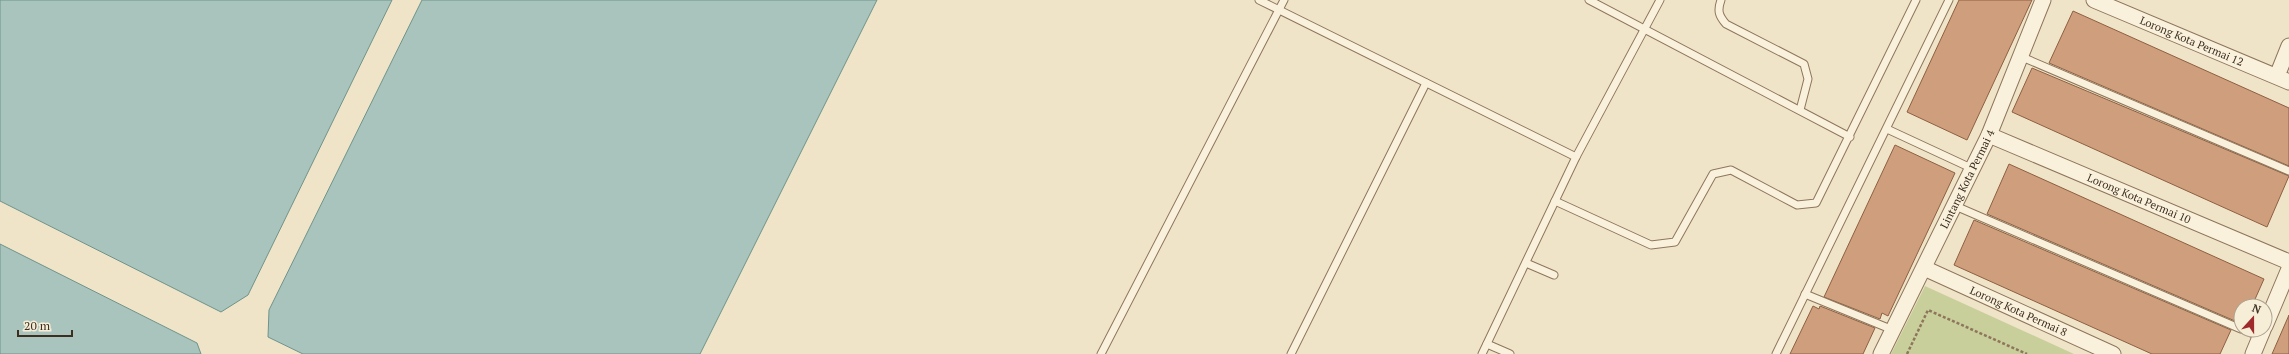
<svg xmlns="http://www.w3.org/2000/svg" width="2289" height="354" viewBox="0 0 2289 354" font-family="'PT Serif',serif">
<rect width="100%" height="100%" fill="#f0e4c8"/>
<polygon fill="#c9cf9b" points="1925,286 2074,354 1891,354"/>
<g fill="#a9c4bc" stroke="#6f938a">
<polygon points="0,0 392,0 248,295 221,312 0,201"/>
<polygon points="422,0 877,0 700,354 303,354 268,337 269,310"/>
<polygon points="0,244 197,343 201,354 0,354"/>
</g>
<g fill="#cf9f7d" stroke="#8d5f41">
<polygon points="1959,0 2032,0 1967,140 1907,112"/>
<polygon points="2073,11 2289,108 2289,166 2049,63"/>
<polygon points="2032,68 2289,176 2267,227 2012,112"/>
<polygon points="1895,145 1955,173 1888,316 1882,313 1880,319 1824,297"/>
<polygon points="2009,164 2264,279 2252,306 2241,306 2241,322 2236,319 2235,321 1987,214"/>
<polygon points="1974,220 2231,330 2220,354 2152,354 1954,265"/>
<polygon points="1813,306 1819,309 1820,306 1875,328 1863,354 1790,354"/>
<polygon points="2289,315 2289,354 2272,354"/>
</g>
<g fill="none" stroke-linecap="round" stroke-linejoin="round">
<defs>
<g id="service">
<polyline points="1259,0 1576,157"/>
<polyline points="1589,0 1850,137"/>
<path d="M1721 0C1717 11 1719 16 1726 24L1804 64 1808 79 1800 110"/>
<polyline points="2022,57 2289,171"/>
<polyline points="1887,129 1971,168"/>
<polyline points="1555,201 1651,245 1675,242 1713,174 1731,170 1797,205 1816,203 1916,0"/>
<polyline points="1953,205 2241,329"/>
<polyline points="1526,263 1554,275"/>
<polyline points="1805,294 1893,330"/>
<polyline points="2244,330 2260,337"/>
<polyline points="1487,344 1510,354"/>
<polyline points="1101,354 1284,0"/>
<polyline points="1291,354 1426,83"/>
<polyline points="1482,354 1576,157 1660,0"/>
<polyline points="1776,354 1949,0"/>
</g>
<g id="minor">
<path id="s1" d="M2094 0 2289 82"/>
<polyline points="2277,76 2289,46"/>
<path id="s2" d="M1989 135 2289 262"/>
<path id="s3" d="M1924 268 2113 354"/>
<polyline points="2265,326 2289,269"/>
<path id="s4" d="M1881 354 1989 135 2043 0"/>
<polyline points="2253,354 2263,330"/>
</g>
</defs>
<use href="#service" stroke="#8d765c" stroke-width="9"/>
<use href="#minor" stroke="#8d765c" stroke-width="17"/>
<polyline stroke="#8d765c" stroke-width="2.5" stroke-dasharray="3 2" stroke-linecap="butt" points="1907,354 1928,310 2027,354"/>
<use href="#service" stroke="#faf1dc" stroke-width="7"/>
<use href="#minor" stroke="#faf1dc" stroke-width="15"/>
</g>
<g text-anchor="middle" stroke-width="3" stroke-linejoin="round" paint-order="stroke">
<g font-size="11" fill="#3d2e20" stroke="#f7eed8">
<text dy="4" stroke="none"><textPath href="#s1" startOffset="106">Lorong Kota Permai 12</textPath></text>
<text dy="4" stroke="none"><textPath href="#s4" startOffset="195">Lintang Kota Permai 4</textPath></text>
<text dy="4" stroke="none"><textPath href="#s2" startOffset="163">Lorong Kota Permai 10</textPath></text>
<text dy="4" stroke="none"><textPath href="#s3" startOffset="104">Lorong Kota Permai 8</textPath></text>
</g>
</g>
<g transform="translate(2253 318) rotate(21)"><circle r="19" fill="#f7eed8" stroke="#ada18e"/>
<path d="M0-3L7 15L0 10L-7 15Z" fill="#9e2a2b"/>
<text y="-6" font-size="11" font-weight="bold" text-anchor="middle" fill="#3d2e20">N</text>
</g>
<path d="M18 330v6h54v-6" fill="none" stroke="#3d2e20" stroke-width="2"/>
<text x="24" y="330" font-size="12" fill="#3d2e20" stroke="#f7eed8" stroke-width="3" paint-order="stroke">20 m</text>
</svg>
